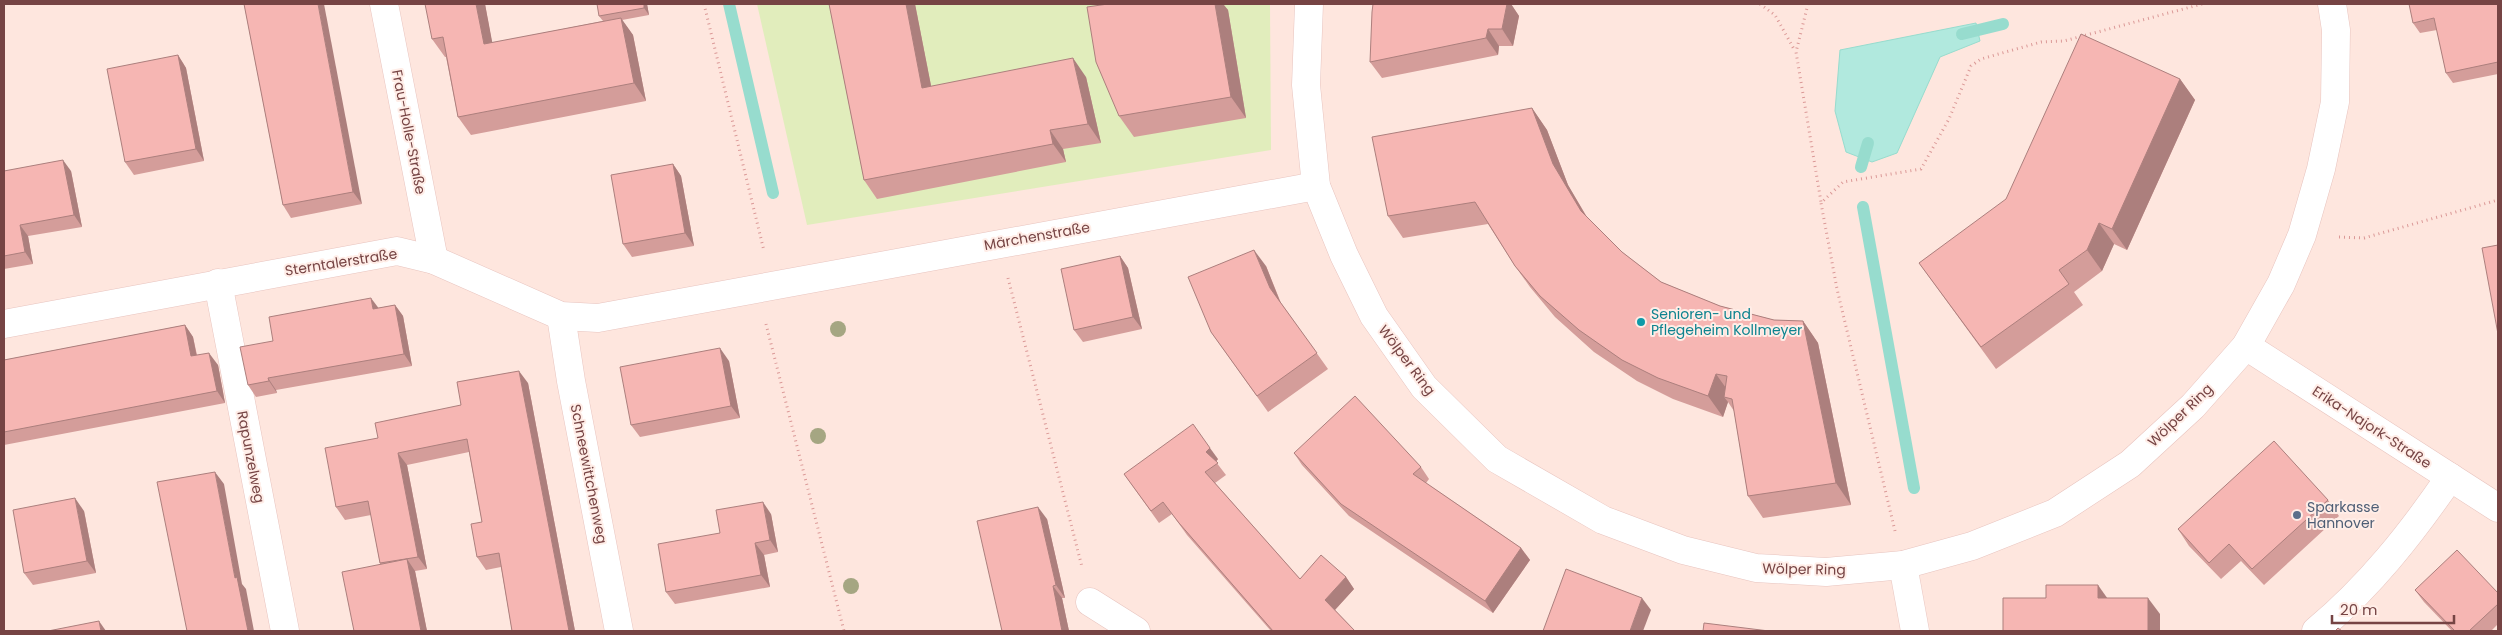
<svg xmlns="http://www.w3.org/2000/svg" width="2502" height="635" viewBox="0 0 2502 635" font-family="Poppins,sans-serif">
<rect width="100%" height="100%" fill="#fee6de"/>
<polygon fill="#e1edbc" points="757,4 1270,4 1271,150 807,225"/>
<polygon fill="#b1e9de" stroke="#97dcce" points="1976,23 1980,41 1940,57 1897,153 1872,162 1846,152 1835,111 1840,50"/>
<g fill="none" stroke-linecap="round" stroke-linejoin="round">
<g stroke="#97dcce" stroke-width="12">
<polyline points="729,4 773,193"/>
<polyline points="1962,34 2003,24"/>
<polyline points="1861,167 1868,143"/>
<polyline points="1863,207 1914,488"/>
</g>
<defs>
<g id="street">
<polyline points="384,4 434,260"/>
<polyline points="1309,4 1306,85 1316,186 1344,255 1374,316 1424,387 1497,459 1603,520 1683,550 1756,568 1826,572 1903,565 1972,546 2055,513 2130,464 2193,406 2246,346 2281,284 2302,235 2321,169 2335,102 2336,30 2332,4"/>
<polyline points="218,283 285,631"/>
<polyline points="561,316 571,381 619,631"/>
<polyline points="4,324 397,251 434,260 561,316 598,318 1316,186"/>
<polyline points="2246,346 2498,508"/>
<polyline points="1903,565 1915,631"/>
<polyline points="1090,602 1136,631"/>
<path d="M2316 631C2369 587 2411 534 2450 477"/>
</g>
</defs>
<use href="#street" stroke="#e8c4bf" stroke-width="29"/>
<g stroke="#db9997" stroke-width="3" stroke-dasharray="1 4" stroke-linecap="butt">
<polyline points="704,4 764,251"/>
<polyline points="1760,4 1775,15 1795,51"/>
<polyline points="1808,4 1796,52 1821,202"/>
<polyline points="2339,237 2364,238 2498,200"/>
<polyline points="1008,278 1082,567"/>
<polyline points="766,324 844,631"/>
<polyline points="1895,531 1837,289 1821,203 1843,182 1921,169 1949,119 1971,66 1981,59 2041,42 2064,41 2202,4"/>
</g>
<use href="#street" stroke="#fff" stroke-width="28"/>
</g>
<g fill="#a5a682">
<circle cx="838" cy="329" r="8"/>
<circle cx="818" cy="436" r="8"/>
<circle cx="851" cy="586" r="8"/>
</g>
<g fill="#d49d9a">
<polygon points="244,4 362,204 291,218 283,205"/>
<polygon points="485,4 492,43 603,21 599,16 647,4 649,15 622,20 633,35 646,101 471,135 458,117 446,57 445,57 432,39"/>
<polygon points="829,4 915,4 931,86 1086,77 1101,143 1063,149 1066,162 877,199 864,180"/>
<polygon points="1108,4 1223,4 1228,10 1246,118 1134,137 1119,116"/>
<polygon points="1507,4 1511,4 1519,16 1513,46 1499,46 1498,55 1382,78 1370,62"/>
<polygon points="2498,4 2498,74 2453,83 2446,73 2437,30 2420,33 2413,23"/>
<polygon points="178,55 186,68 204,161 134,175 125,162"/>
<polygon points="2180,79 2195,100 2127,250 2114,244 2102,271 2074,292 2083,305 1996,369 1919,263"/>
<polygon points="1532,108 1547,130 1568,185 1587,217 1622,252 1661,282 1720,306 1774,320 1803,321 1818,343 1851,505 1763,518 1748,496 1734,411 1728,402 1723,417 1673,399 1637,381 1594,352 1555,317 1530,287 1515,266 1488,224 1403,238 1388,216"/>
<polygon points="673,164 681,176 694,246 632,257 623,244"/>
<polygon points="4,171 71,171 82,227 28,236 33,264 4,269"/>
<polygon points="1120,256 1128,268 1142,329 1083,342 1074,330"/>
<polygon points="1266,266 1281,303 1328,369 1268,412 1211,332"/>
<polygon points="395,305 403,316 412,366 276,390 277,393 256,397 248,385 273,341 378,308"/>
<polygon points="185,325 193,337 197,355 218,365 225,403 4,445 4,360"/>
<polygon points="729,361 740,418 640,437 631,425"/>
<polygon points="528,383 575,631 512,631 501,567 486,570 477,557 482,522 469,452 407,465 427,569 415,571 427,631 354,631 380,564 371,515 345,520 336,507 378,438 461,405"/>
<polygon points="1294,453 1421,467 1429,479 1426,483 1521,548 1530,560 1493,613 1349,516 1302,465"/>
<polygon points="1218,459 1216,462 1226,475 1215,483 1300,579 1346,577 1354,589 1335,610 1355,631 1271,631 1187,535 1172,514 1159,523 1124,474"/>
<polygon points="2328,500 2339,516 2264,585 2241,561 2221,579 2189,546 2178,529"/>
<polygon points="84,511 96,573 33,585 24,573"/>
<polygon points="771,514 778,552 764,555 770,587 675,604 666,592 720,533"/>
<polygon points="1047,519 1065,598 1062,598 1069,631 1002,631"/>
<polygon points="2415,590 2498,593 2498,624 2491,631 2452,631 2424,602"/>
</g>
<g fill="#ac7f7d">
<polygon points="318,4 324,4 362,204 353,192"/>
<polygon points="476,4 485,4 496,62 484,44"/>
<polygon points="644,4 647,4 649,15 644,8"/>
<polygon points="906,4 915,4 935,106 922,88"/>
<polygon points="1215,4 1223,4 1228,10 1246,118 1231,97"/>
<polygon points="1507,4 1511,4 1519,16 1513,46 1502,29"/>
<polygon points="621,18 633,35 646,101 634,83"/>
<polygon points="1488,29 1499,46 1498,55 1486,38"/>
<polygon points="178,55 186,68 204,161 196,149"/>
<polygon points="1073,58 1086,77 1101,143 1088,124"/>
<polygon points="2180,79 2195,100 2127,250 2112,229"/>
<polygon points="1532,108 1547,130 1568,185 1596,233 1581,211 1553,164"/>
<polygon points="1050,130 1063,149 1066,162 1053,144"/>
<polygon points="63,160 71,171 82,227 74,215"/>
<polygon points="673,164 681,176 694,246 685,233"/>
<polygon points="2099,223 2114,244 2102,271 2087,250"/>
<polygon points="20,225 28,236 33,264 25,252"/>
<polygon points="1254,250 1266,266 1281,304 1270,288"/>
<polygon points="1120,256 1128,268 1142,329 1133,317"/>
<polygon points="371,298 380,310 373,309"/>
<polygon points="395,305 403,316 412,366 404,354"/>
<polygon points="1803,321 1818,343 1851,505 1836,483"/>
<polygon points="185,325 193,337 199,368 191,356"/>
<polygon points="720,348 729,361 740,418 731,406"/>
<polygon points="209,353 218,365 225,403 217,391"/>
<polygon points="519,371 528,383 575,631 569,631"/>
<polygon points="1716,374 1731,395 1724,397 1728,402 1723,417 1708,396"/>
<polygon points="268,378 276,390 277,393 269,381"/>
<polygon points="1210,448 1218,459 1214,464 1206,452"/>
<polygon points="398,453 407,465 427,569 418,557"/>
<polygon points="215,472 224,484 242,584 246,589 254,631 248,631 235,578"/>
<polygon points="75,498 84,511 96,573 87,561"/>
<polygon points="763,502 771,514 778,552 770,540"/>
<polygon points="1038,507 1047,519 1065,598 1056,585"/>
<polygon points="755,543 764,555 770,587 761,575"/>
<polygon points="1521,548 1530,560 1493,613 1485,601"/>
<polygon points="407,559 415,571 427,631 421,631"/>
<polygon points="1346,577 1354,589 1333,612 1325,600"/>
<polygon points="2098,585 2110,602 2098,598"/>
<polygon points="1053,586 1062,598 1069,631 1062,631"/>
<polygon points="1642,598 1651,610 1643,631 1630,631"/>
<polygon points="2148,598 2160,614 2160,631 2148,631"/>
<polygon points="99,621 106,631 101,631"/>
</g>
<g fill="#f6b6b3" stroke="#ac7f7d">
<polygon points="244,4 318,4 353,192 283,205"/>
<polygon points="425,4 476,4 484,44 621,18 634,83 458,117 443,37 432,39"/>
<polygon points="597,4 644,4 644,8 599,16"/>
<polygon points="829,4 906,4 922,88 1073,58 1088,124 1050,130 1053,144 864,180"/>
<polygon points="1108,4 1215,4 1231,97 1119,116 1096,62 1087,7"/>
<polygon points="1373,4 1507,4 1502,29 1488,29 1486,38 1370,62 1372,12"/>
<polygon points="2409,4 2498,4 2498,62 2446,73 2434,18 2413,23"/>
<polygon points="2081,34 2180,79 2112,229 2099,223 2087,250 2059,270 2069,284 1981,347 1919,263 2006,199"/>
<polygon points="178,55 196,149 125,162 107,69"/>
<polygon points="1532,108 1553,164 1581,211 1622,252 1661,282 1720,306 1774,320 1803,321 1836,483 1748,496 1732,399 1724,397 1727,376 1716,374 1708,396 1658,378 1622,360 1579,330 1540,296 1515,266 1475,202 1388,216 1372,137"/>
<polygon points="63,160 74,215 20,225 25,252 4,256 4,171"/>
<polygon points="673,164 685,233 623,244 611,175"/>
<polygon points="2498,245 2498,334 2482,248"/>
<polygon points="1254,250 1270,288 1317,353 1257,396 1211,332 1188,277"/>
<polygon points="1120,256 1133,317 1074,330 1061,269"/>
<polygon points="371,298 373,309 395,305 404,354 268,378 269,381 248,385 240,347 273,341 269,317"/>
<polygon points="185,325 191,356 209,353 217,391 4,432 4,360"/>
<polygon points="720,348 731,406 631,425 620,367"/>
<polygon points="519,371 569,631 512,631 499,553 477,557 471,524 482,522 467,439 398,453 418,557 380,563 368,501 336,507 325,448 378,438 375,423 461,405 457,382"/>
<polygon points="1355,396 1421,467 1413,474 1521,548 1485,601 1341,504 1294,453"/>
<polygon points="1193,424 1210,448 1206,452 1218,463 1205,472 1300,579 1321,555 1346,577 1325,600 1355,631 1273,631 1179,523 1163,502 1151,511 1124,474"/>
<polygon points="2274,441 2328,500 2252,569 2229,544 2209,563 2178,529"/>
<polygon points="215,472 235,578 237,577 248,631 187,631 157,482"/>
<polygon points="75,498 87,561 24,573 13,510"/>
<polygon points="763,502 770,540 755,543 761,575 666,592 658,544 720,533 716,510"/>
<polygon points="1038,507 1056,585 1053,586 1062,631 1002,631 977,521"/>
<polygon points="2457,550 2498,593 2498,604 2469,631 2455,631 2415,590"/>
<polygon points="407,559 421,631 354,631 342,572"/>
<polygon points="1566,569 1642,598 1630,631 1543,631"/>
<polygon points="2046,585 2098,585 2098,598 2148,598 2148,631 2003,631 2003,598 2046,598"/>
<polygon points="99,621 101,631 48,631"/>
<polygon points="1704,623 1769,631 1703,631"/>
<polygon points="2338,628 2342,631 2335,631"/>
</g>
<circle fill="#0f9aa8" stroke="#ffede7" stroke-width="2" cx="1641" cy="322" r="5"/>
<circle fill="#5c6f8a" stroke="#ffede7" stroke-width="2" cx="2297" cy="515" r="5"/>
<g text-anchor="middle" stroke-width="4" stroke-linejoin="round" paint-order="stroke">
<g font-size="14" fill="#764444" stroke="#ffede7">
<text transform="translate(409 132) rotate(79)" y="5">Frau-Holle-Straße</text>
<text transform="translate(1037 236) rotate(-10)" y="5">Märchenstraße</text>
<text transform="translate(341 262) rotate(-9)" y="5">Sterntalerstraße</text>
<text transform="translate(1407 360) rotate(53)" y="5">Wölper Ring</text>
<text transform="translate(2180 415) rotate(-44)" y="5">Wölper Ring</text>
<text transform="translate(2372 427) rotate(33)" y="5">Erika-Najork-Straße</text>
<text transform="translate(251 457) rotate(79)" y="5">Rapunzelweg</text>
<text transform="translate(589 474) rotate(79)" y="5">Schneewittchenweg</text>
<text transform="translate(1804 569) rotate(1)" y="5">Wölper Ring</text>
</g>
<g font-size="14" fill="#0d838f" stroke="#ffede7" text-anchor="start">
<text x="1651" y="319">Senioren- und<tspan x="1651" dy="16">Pflegeheim Kollmeyer</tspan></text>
</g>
<g font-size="14" fill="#4e5e75" stroke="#ffede7" text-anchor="start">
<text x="2307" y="512">Sparkasse<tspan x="2307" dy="16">Hannover</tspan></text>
</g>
</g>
<rect width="2502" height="635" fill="none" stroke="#764444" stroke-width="10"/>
<path d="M2332 615v8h122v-8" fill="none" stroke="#764444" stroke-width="2.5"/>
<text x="2340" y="615" font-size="15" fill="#764444" stroke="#ffede7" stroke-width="4" paint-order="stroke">20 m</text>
</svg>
